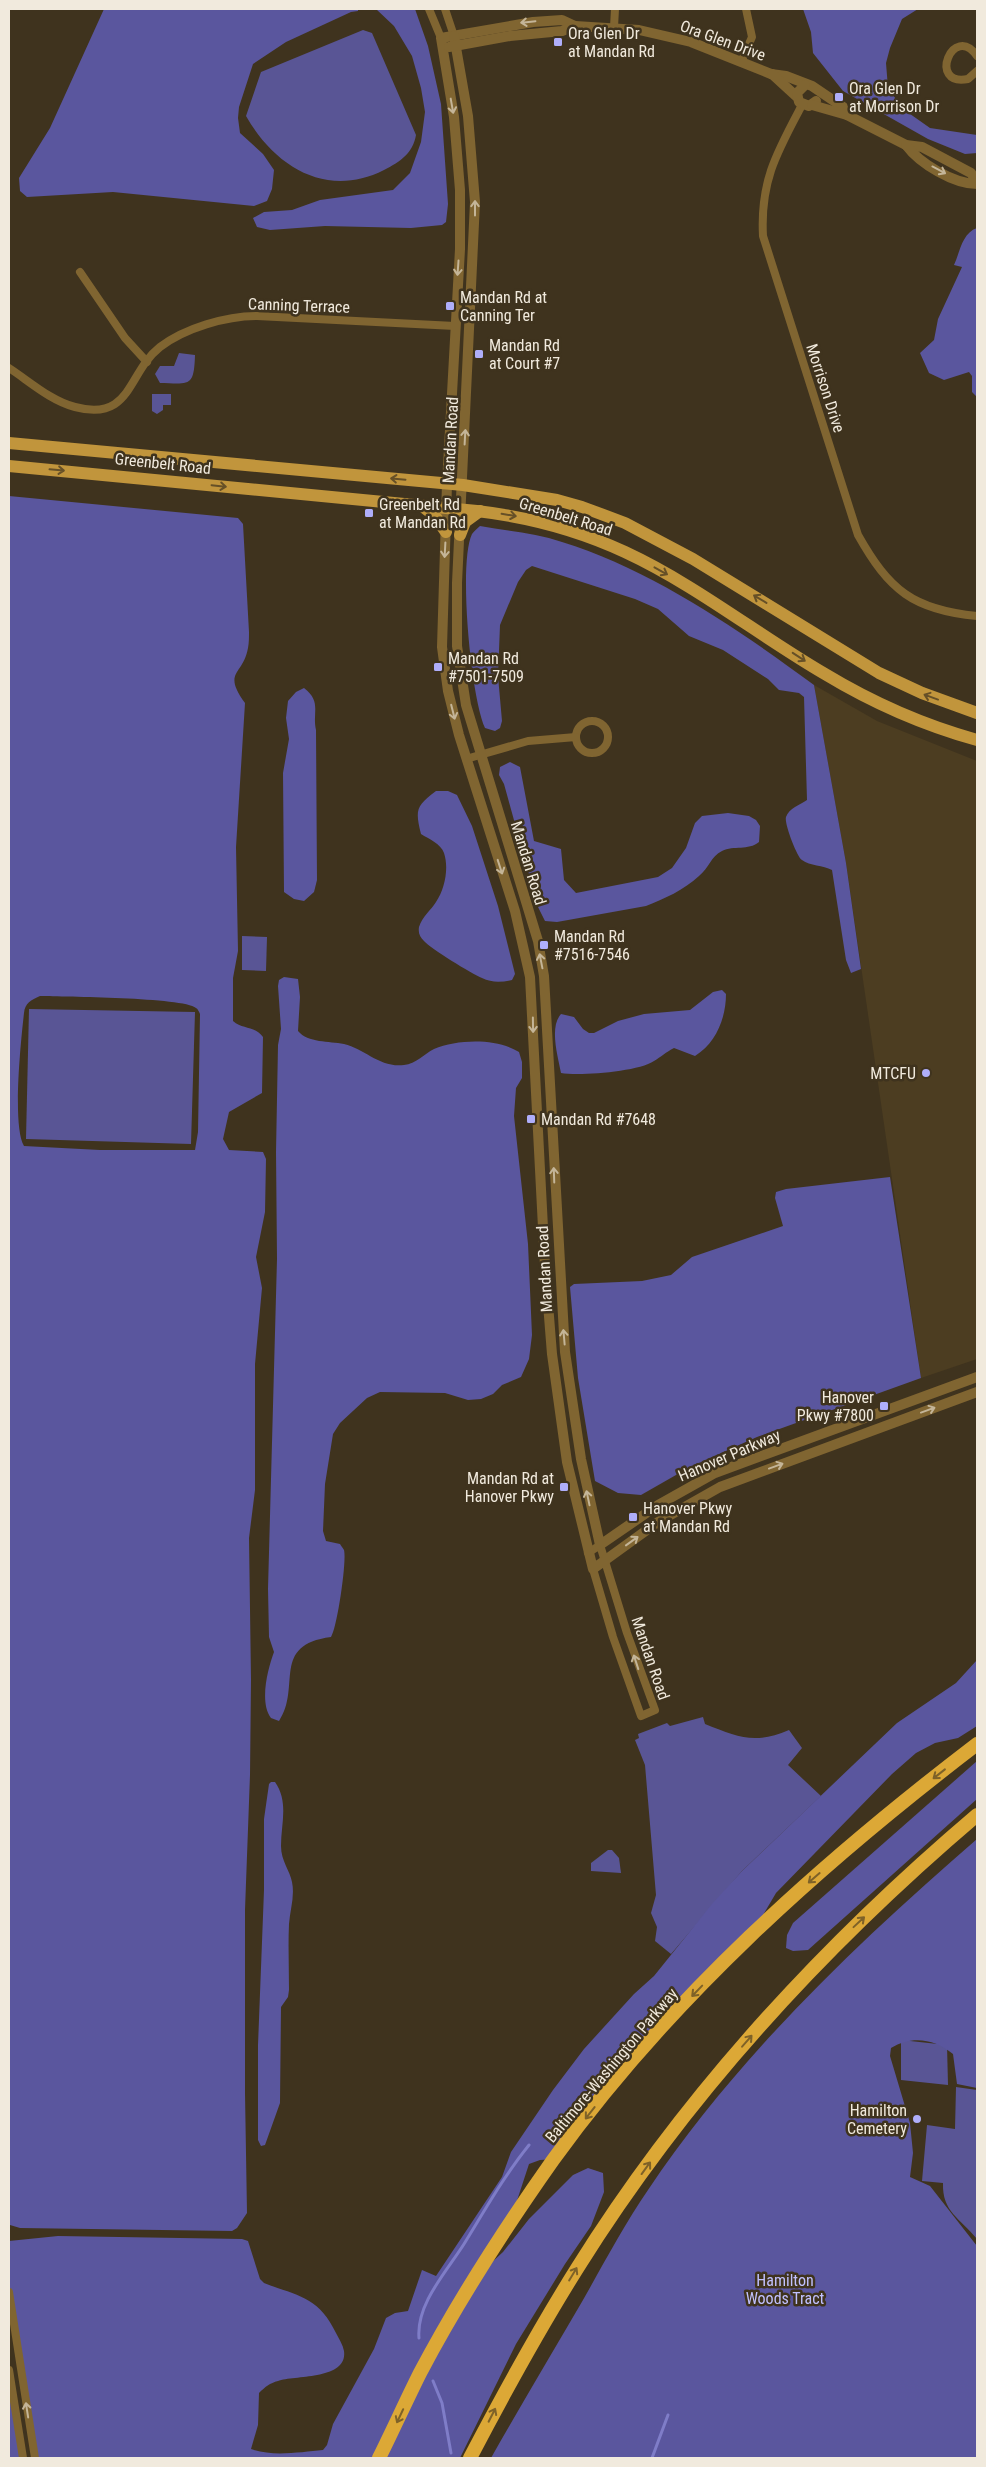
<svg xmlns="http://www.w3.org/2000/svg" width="986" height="2467" viewBox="0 0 986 2467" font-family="'Roboto Condensed',sans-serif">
<rect width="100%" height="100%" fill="#3f331e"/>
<polygon fill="#4c3d21" points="814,685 877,721 977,761 977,1359 921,1378 846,863"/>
<g fill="#595595">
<path d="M363 30 372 33 416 135C413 153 400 162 384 170 327 199 275 167 246 116L261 72Z"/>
<path d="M179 353 195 355C194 387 190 384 160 383L155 374 160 366H174Z"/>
<polygon points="152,394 171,394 171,405 163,405 163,410 157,414 152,411"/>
<polygon points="242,936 267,937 266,971 242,970"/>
<polygon points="29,1009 195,1012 191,1144 26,1139"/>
<path d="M703 1717 705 1724C738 1737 754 1745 789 1730L802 1748 788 1765 821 1796 742 1871 671 1954 655 1941 657 1927 651 1913 656 1895 645 1765 635 1740 639 1738 638 1734 667 1723 670 1726Z"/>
<polygon points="608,1850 612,1850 619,1858 621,1873 591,1871 591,1863"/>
<polygon points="901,2040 947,2045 948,2085 901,2080"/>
<path d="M956 2087 977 2090V2239C960 2218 942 2212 943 2183L922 2181 927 2125 955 2129Z"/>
</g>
<g fill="#5a569e" fill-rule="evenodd">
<polygon points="104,9 358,9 358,11 351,12 286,42 253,64 239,107 238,118 240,133 263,154 274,170 272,189 267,201 254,206 113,192 27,197 20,191 19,178 50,128"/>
<polygon points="376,9 415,9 428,46 441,104 448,204 446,222 442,225 411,228 325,226 270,230 257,227 253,218 264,212 292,210 320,200 393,190 410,173 421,142 425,112 421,88 412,56 394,26"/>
<polygon points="803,9 918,9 902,19 890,48 886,63 888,88 903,109 930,128 977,135 977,153 965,154 928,139 843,91 813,53 811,32"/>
<path d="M977 228V397L972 392V376L969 372 944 380 929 373 920 353 934 340 938 319 962 267 954 265C960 252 962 233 977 228Z"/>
<path d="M9 496 238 518 243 524 249 632C249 637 249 643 248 648 243 676 222 671 245 703L236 847 238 951 233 978V1021C243 1030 254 1025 263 1037L262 1093 229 1112 223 1139 229 1150 263 1152 266 1159 265 1212 256 1257 262 1288 255 1364V1490L249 1538 251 1680 250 1775 245 1910V2093L247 2213 237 2228 232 2231 20 2228 10 2225 9 2222ZM40 996C63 997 183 997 196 1008 198 1009 199 1012 200 1014L198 1132 195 1150H100L24 1146C12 1126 21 1040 24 1013 25 1003 31 1000 40 996Z"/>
<path d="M480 526C507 531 536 533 562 542 652 570 738 629 814 685L846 863 861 969 851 973 846 960 832 870C823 865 810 866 802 860 797 857 784 823 786 817 789 808 800 805 807 800L804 697 799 693 779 690 768 679 723 650 689 636 658 609 635 599 532 566 526 570 518 582 500 625 498 676 502 721 500 728 495 731 485 728C471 698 458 563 472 534 474 531 477 529 480 526Z"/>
<path d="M304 688C322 702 312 712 316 730L317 880 314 892 304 901 294 899 284 892 283 773 289 739 286 718 288 701 296 692Z"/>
<path d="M510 762 520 767 534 841 561 849 564 880 576 893 658 877 672 868 686 848 695 823 702 816 728 813 749 816 756 820 760 826 759 842C748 851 734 845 722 851 711 856 709 868 699 876 684 890 664 899 646 906L557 922 545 921 538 907 504 784 499 775 500 767Z"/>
<path d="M436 791H448L457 795 472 826 498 906 515 974 512 980C502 982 492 983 482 978 472 974 430 948 424 941 420 937 418 933 419 927 422 917 431 910 436 902 445 889 449 868 444 853 441 844 429 839 421 834 415 810 416 806 436 791Z"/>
<path d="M284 977 298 979 300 997 298 1031C308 1043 329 1041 344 1044 365 1049 380 1068 404 1065 416 1064 424 1054 434 1049 458 1039 497 1038 519 1052L522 1062V1078L516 1088 514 1116 528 1244 532 1335 529 1359 521 1377 502 1385 493 1394 481 1399 468 1400 445 1393 380 1392 367 1398 340 1423 333 1434 325 1484 323 1531 326 1541 340 1544C340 1544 344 1550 344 1550 347 1561 337 1629 331 1637 270 1645 302 1687 279 1721L271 1718C259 1702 268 1668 274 1652L269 1637 268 1589 277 1259 276 1152 278 1045 281 1029 278 986 279 980Z"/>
<path d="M722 990 726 994C726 1018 716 1043 695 1056L674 1048C666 1052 661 1057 654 1061 638 1072 579 1076 561 1073 558 1057 549 1027 561 1014L574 1017 583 1029 589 1033H594L618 1021 644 1014 690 1010 713 992Z"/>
<polygon points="890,1177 921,1378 757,1437 690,1467 641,1495 618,1493 595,1481 578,1378 570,1287 574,1284 642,1281 671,1275 692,1257 783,1226 775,1198 776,1192 786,1189"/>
<path d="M977 1660V1726L958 1738 935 1743 916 1753 892 1774 776 1893 750 1937 698 1989 555 2159 540 2160 529 2164 509 2225 476 2277 503 2252 529 2219 573 2175 588 2168 603 2173 604 2192 591 2226 565 2264 516 2344 460 2458H35L9 2292V2241L58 2236 242 2239 248 2241 260 2279 264 2283C298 2296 319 2297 336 2333 339 2339 343 2345 344 2351 348 2380 295 2375 278 2381 270 2383 265 2387 259 2393L258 2425 251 2449C272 2457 301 2452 323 2450L327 2445 333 2424 374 2349 386 2318 395 2313 408 2311 422 2270 436 2276 502 2177 511 2152 553 2090 584 2049 634 1994 654 1976 712 1904 742 1871 897 1723 956 1683Z"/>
<polygon points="977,1761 977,1799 808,1950 793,1951 786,1948 787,1935 793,1923"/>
<path d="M271 1782H275C289 1802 281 1824 281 1846 281 1861 290 1871 292 1882 295 1896 290 1910 289 1924 288 1946 289 1968 289 1990L288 1997 281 2007 280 2103 265 2145 261 2146 258 2140V2045L264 1890V1819L269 1784Z"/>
<path d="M977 1839V2088L957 2084 953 2054C935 2039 912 2035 891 2048L890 2056 910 2123 913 2153 910 2177 930 2186 977 2246V2458H491C521 2405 552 2353 583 2300 604 2263 624 2225 648 2190 738 2056 856 1944 977 1839Z"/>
<polygon points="9,2370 23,2458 9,2458"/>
</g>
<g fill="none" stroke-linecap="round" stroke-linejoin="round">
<g stroke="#7f7dc8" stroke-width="3">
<path d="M419 2338C416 2304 447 2271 464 2244 485 2210 504 2176 529 2145"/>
<polyline points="433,2381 442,2403 451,2453"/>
<polyline points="652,2458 668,2415"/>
</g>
<g stroke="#806531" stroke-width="8">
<polyline points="429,9 441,38"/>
<polyline points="445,9 454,36"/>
<polyline points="614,27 615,9"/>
<path d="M977 56C953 22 927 87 968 79L977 71"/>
<polyline points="742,60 752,37 746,9"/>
<path d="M802 105C777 152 760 181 763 236L858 535C889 590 913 610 977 616"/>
<polyline points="80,272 125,338 147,362"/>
<path d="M9 368C29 381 51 401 75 407 132 422 127 373 160 347 185 328 226 316 257 316L455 326"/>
<circle cx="592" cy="737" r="16"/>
<polyline points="466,759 528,741 576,737"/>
<polyline points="588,1553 600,1545 627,1633 655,1710 641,1716 613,1637 593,1569"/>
<polyline points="9,2292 35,2458"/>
<polyline points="9,2370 23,2458"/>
</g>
<g stroke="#806531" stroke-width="10">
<polyline points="575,26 562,20 533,22 441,38 454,117 460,190 460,249 447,484 442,647 448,691 459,735 515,911 530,977 545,1266 552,1354 567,1462 593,1569 658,1522 720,1487 977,1392"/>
<polyline points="454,36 468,116 475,202 457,583 457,646 466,705 538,941 544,976 565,1352 581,1459 600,1545 658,1505 715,1473 977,1377"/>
<polyline points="449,47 510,36 562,31 575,26 639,30 691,42 771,74 786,76 812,86 843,107 847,115"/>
<polyline points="772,74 796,96"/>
<polyline points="805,85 797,93 799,102 809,106 816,101"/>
<polyline points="812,105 847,115 906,145 922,147 971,173 977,182"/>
<path d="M906 145C920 164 954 184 977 184"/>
</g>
<g stroke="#c1953c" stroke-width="12">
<polyline points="9,443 463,485 557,500 582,507 625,523 693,559 879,673 922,693 977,713"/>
<path d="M9 466 477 511C528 517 578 530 625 552 696 585 758 635 825 674 873 703 923 725 977 740"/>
<polyline points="422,506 435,516 446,532"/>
<polyline points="460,535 465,522 480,511"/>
</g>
<g stroke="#dca836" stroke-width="14">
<path d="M379 2458C393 2430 406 2401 420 2373 459 2299 505 2228 553 2160 669 1999 820 1864 977 1744"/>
<path d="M470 2458C504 2393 539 2329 578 2267 685 2096 824 1945 977 1815"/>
</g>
</g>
<defs><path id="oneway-shaft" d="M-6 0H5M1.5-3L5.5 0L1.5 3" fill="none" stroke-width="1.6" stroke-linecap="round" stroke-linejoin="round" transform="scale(1.25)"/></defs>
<g stroke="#c4b598">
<use href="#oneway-shaft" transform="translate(528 22) rotate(174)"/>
<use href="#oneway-shaft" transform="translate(452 106) rotate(80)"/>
<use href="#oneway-shaft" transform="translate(939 170) rotate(28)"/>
<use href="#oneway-shaft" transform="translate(475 208) rotate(-90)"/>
<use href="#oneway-shaft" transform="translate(458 268) rotate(94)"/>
<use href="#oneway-shaft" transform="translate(465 437) rotate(-87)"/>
<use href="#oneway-shaft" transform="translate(445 550) rotate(93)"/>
<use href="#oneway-shaft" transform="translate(453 712) rotate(76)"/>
<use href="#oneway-shaft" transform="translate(500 867) rotate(72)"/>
<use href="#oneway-shaft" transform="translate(541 961) rotate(-101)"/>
<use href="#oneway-shaft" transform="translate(533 1025) rotate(89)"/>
<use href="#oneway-shaft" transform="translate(554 1175) rotate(-92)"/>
<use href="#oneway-shaft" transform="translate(564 1337) rotate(-95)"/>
<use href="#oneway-shaft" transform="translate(928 1410) rotate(-20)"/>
<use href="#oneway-shaft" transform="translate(776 1466) rotate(-20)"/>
<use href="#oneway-shaft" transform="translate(588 1498) rotate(-102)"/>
<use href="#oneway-shaft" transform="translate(632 1541) rotate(-36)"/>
<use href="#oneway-shaft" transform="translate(636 1662) rotate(-108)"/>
<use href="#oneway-shaft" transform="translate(27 2410) rotate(-99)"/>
</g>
<g stroke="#665027">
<use href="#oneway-shaft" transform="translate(57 470) rotate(5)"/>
<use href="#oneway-shaft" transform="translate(398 479) rotate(-175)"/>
<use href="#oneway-shaft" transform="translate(219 486) rotate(6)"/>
<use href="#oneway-shaft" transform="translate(509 515) rotate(9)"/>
<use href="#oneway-shaft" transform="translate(661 571) rotate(29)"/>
<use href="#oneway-shaft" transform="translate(760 599) rotate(-149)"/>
<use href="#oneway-shaft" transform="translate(799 657) rotate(33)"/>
<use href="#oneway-shaft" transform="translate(931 697) rotate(-160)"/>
</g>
<g stroke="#7e6228">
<use href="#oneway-shaft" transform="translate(939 1774) rotate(142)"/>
<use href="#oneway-shaft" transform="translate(814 1878) rotate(139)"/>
<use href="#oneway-shaft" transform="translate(859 1922) rotate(-43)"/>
<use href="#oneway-shaft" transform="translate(697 1991) rotate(134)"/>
<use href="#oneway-shaft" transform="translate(747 2041) rotate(-49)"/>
<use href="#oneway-shaft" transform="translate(590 2113) rotate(128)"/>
<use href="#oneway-shaft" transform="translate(646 2168) rotate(-54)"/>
<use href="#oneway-shaft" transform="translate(573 2274) rotate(-59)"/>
<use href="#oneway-shaft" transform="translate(492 2415) rotate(-63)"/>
<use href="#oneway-shaft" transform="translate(400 2416) rotate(115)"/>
</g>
<g fill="#afaefa" stroke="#3f331e" stroke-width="2">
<rect x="553" y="37" width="10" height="10" rx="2.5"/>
<rect x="834" y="92" width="10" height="10" rx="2.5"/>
<rect x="445" y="301" width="10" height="10" rx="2.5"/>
<rect x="474" y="349" width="10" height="10" rx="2.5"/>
<rect x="364" y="508" width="10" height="10" rx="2.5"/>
<rect x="433" y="662" width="10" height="10" rx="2.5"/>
<rect x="539" y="940" width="10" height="10" rx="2.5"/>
<circle cx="926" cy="1073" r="5"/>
<rect x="526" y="1114" width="10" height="10" rx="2.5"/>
<rect x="879" y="1401" width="10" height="10" rx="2.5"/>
<rect x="559" y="1482" width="10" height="10" rx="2.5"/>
<rect x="628" y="1512" width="10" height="10" rx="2.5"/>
<circle cx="917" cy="2119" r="5"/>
</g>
<g text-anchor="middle" stroke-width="5" stroke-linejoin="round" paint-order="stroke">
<g font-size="16" fill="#f1eadd" stroke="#3f331e" text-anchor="start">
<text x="568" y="39">Ora Glen Dr<tspan x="568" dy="18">at Mandan Rd</tspan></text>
<text x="849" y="94">Ora Glen Dr<tspan x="849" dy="18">at Morrison Dr</tspan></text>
<text x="460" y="303">Mandan Rd at<tspan x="460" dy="18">Canning Ter</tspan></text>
<text x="489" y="351">Mandan Rd<tspan x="489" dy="18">at Court #7</tspan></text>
<text x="379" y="510">Greenbelt Rd<tspan x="379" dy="18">at Mandan Rd</tspan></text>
<text x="448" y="664">Mandan Rd<tspan x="448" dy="18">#7501-7509</tspan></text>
<text x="554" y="942">Mandan Rd<tspan x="554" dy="18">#7516-7546</tspan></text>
<text x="916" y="1079" text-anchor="end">MTCFU</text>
<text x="541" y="1125">Mandan Rd #7648</text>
<text x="874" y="1403" text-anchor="end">Hanover<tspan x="874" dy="18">Pkwy #7800</tspan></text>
<text x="554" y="1484" text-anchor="end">Mandan Rd at<tspan x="554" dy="18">Hanover Pkwy</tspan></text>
<text x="643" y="1514">Hanover Pkwy<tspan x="643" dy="18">at Mandan Rd</tspan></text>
<text x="907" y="2116" text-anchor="end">Hamilton<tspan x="907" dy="18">Cemetery</tspan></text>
</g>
<g font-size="16" fill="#f1eadd" stroke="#3f331e">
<text transform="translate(723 40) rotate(20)" y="6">Ora Glen Drive</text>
<text transform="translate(299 305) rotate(2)" y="6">Canning Terrace</text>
<text transform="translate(826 388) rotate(72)" y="6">Morrison Drive</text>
<text transform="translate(450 440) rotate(-87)" y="6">Mandan Road</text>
<text transform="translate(163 463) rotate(6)" y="6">Greenbelt Road</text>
<text transform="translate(566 516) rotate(17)" y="6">Greenbelt Road</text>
<text transform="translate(529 863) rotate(73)" y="6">Mandan Road</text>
<text transform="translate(544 1269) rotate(-93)" y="6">Mandan Road</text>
<text transform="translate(729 1455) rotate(-23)" y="6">Hanover Parkway</text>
<text transform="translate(651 1658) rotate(71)" y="6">Mandan Road</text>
<text transform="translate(611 2065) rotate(-50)" y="6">Baltimore-Washington Parkway</text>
</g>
<g font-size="16" fill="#c1c1ff" stroke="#3f331e">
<text x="785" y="2286">Hamilton<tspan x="785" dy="18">Woods Tract</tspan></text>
</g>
</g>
<rect width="986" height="2467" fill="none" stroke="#f1eadd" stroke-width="20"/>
</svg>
